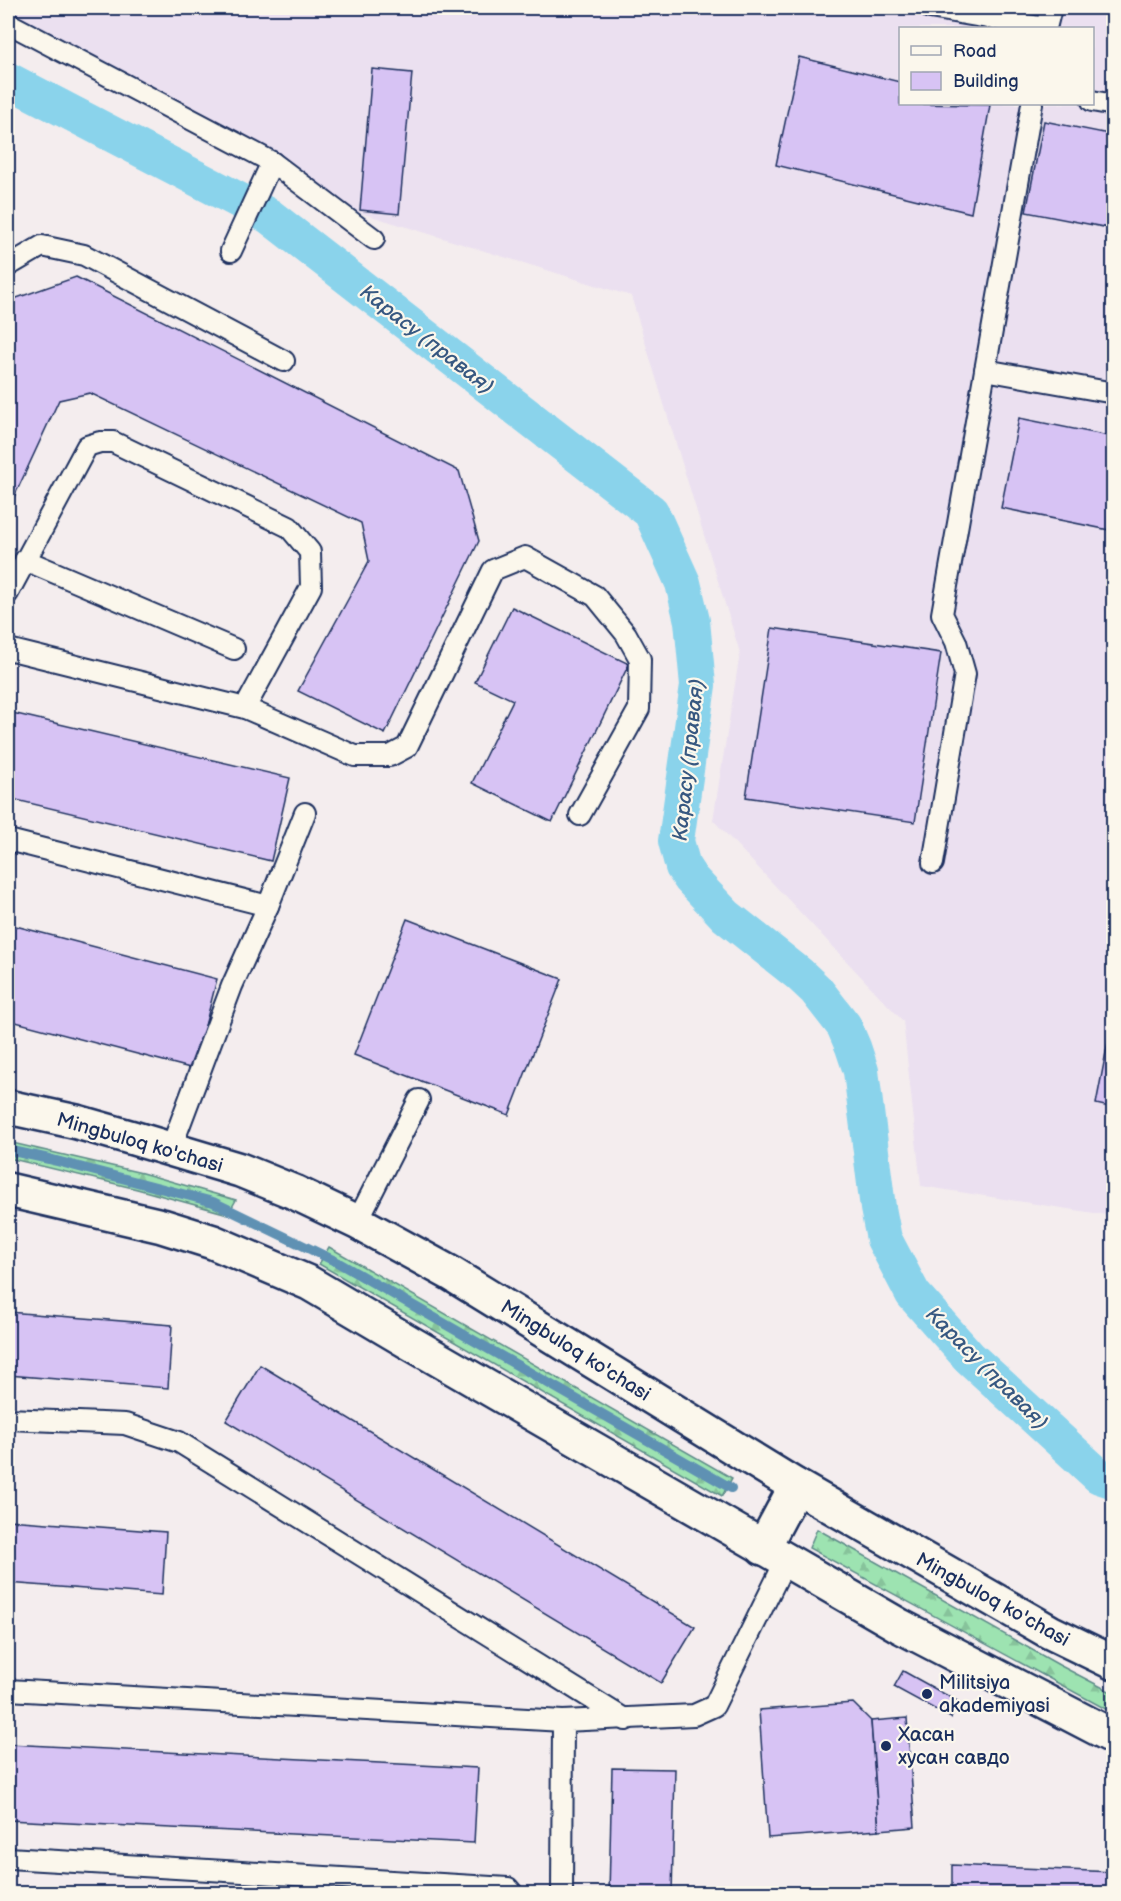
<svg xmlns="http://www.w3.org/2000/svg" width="1121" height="1901" viewBox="0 0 1121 1901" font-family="'Balsamiq Sans',sans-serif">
<defs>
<pattern id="forest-firs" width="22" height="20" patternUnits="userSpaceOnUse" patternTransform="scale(1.5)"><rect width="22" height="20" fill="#9de3b1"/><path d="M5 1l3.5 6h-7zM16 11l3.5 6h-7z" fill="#87c39b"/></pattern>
</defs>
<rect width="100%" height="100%" fill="#f4edee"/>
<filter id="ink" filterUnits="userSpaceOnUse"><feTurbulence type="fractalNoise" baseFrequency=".0167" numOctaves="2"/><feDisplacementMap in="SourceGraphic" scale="12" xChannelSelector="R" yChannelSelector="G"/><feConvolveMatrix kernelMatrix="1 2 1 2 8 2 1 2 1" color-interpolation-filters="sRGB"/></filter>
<g filter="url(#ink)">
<path fill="#ebe0f0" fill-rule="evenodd" d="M8 8H1113V1216L921 1186 903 1021 713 820 740 653 631 296 358 212 157 92 8 13ZM900 28H1092V104H900Z"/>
<g fill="url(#forest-firs)" stroke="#5c8988" stroke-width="1.5">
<polygon points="8,1142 142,1173 236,1200 228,1214 137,1189 8,1158"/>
<polygon points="329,1247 732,1478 722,1496 319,1264"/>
<polygon points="817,1529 1059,1665 1113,1693 1113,1713 809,1548"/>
</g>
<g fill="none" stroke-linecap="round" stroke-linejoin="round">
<polyline stroke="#5e91b3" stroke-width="10" points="8,1150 49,1159 213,1202 337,1262 731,1488"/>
<polyline stroke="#8ad3eb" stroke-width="36" points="8,80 269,216 651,512 683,583 692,621 698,685 676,841 683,867 691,879 726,916 799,974 816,990 844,1026 853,1047 861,1071 878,1208 884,1239 913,1294 969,1357 1099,1476 1114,1481"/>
</g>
<g fill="#d7c3f4" stroke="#1b2f5e" stroke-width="1.5">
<polygon points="799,57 900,82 900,104 990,105 971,213 776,165"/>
<polygon points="372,69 412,73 399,214 360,210"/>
<polygon points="1044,121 1114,135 1114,229 1026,212"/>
<polygon points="76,277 459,471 479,541 385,734 298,691 369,561 361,523 90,393 59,400 8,510 8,301"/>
<polygon points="1019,418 1114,437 1114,531 1001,508"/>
<polygon points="512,607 629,664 552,822 472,783 513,700 475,682"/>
<polygon points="772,628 941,653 915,822 746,797"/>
<polygon points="8,712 290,778 271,861 8,798"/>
<polygon points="407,919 562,979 509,1115 354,1055"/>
<polygon points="8,924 217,979 194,1069 8,1020"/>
<polygon points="1113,1016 1114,1016 1114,1108 1096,1104"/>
<polygon points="8,1312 172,1325 168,1388 8,1375"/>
<polygon points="260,1365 695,1627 661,1683 226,1421"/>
<polygon points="8,1520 166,1532 162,1595 8,1583"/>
<polygon points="903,1671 959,1702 951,1718 894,1687"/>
<polygon points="853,1703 871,1721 879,1830 768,1838 759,1710"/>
<polygon points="907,1718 915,1827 879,1830 871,1721"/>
<polygon points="8,1744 478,1768 474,1843 8,1820"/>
<polygon points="612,1768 675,1769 672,1894 609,1894"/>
<polygon points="952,1865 1114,1872 1114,1894 952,1894"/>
</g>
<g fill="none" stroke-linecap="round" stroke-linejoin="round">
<defs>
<g id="lane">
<polyline points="930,8 1046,28"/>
<polyline points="8,23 272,162 374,239"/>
<polyline points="1046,28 1051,8"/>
<polyline points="1092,101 1114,105"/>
<polyline points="231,251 272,162"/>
<polyline points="8,266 42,246 84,255 284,361"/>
<polyline points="985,370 1114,393"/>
<polyline points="25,560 234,649"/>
<polyline points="8,593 87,446 100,442 113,442 289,527 310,552 311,587 245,708"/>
<polyline points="8,649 245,708 355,756 390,756 407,747 493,570 525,557 595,596 626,634 640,659 639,709 580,815"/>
<polyline points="8,840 268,906"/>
<polyline points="933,863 965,674 956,642 942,614 1032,104"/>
<polyline points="171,1148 232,986 268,906 305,813"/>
<polyline points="357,1222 419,1100"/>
<polyline points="8,1419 125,1424 179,1442 626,1720"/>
<polyline points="8,1690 563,1721"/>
<polyline points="8,1858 508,1888 513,1894"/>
<polyline points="562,1894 563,1721 694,1715 714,1706 786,1560"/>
</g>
<g id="secondary">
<polyline points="8,1107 77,1122 133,1138 240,1170 294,1192 357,1222 450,1273 796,1486 1050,1632 1114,1663"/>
<polyline points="8,1190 162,1226 213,1242 309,1283 407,1341 900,1626 1114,1737"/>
<polyline points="763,1548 796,1486"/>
</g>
</defs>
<use href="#lane" stroke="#1b2f5e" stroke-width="24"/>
<use href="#secondary" stroke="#1b2f5e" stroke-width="38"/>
<use href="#lane" stroke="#fbf7ec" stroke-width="20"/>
<use href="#secondary" stroke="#fbf7ec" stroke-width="33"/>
</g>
</g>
<g fill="#1b2f5e" stroke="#fbf7ec" stroke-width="2">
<circle cx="927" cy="1694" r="6"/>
<circle cx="886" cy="1746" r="6"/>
</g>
<g text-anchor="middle" stroke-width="4.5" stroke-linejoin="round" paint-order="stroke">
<g font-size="20" fill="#1b2f5e" stroke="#fbf7ec">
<text transform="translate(140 1142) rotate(16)" y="7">Mingbuloq ko'chasi</text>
<text transform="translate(576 1350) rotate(32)" y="7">Mingbuloq ko'chasi</text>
<text transform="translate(993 1599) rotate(29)" y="7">Mingbuloq ko'chasi</text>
</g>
<g font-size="20" fill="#1b2f5e" stroke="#fbf7ec" text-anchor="start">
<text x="939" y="1689">Militsiya<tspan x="939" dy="23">akademiyasi</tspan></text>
<text x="898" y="1741">Хасан<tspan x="898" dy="23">хусан савдо</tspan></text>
</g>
<g font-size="21" font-style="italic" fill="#375881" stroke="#fbf7ec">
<text transform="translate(427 339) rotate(38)" y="7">Карасу (правая)</text>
<text transform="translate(688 760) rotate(-84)" y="7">Карасу (правая)</text>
<text transform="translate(987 1368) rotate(45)" y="7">Карасу (правая)</text>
</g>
</g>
<rect width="1121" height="1901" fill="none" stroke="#fbf7ec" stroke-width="30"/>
<rect x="15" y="15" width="1091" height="1871" fill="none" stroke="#1b2f5e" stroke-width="2" filter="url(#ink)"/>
<rect x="899" y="27" width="195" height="78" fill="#fbf7ec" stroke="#a1a7b3" stroke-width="1.5"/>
<rect x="911" y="46" width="30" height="9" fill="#fbf7ec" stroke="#a1a7b3" stroke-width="1.5"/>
<text x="953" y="57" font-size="18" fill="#1b2f5e">Road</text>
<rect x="911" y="72" width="30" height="18" fill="#d7c3f4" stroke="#a1a7b3" stroke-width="1.5"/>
<text x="953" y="87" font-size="18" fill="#1b2f5e">Building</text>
</svg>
